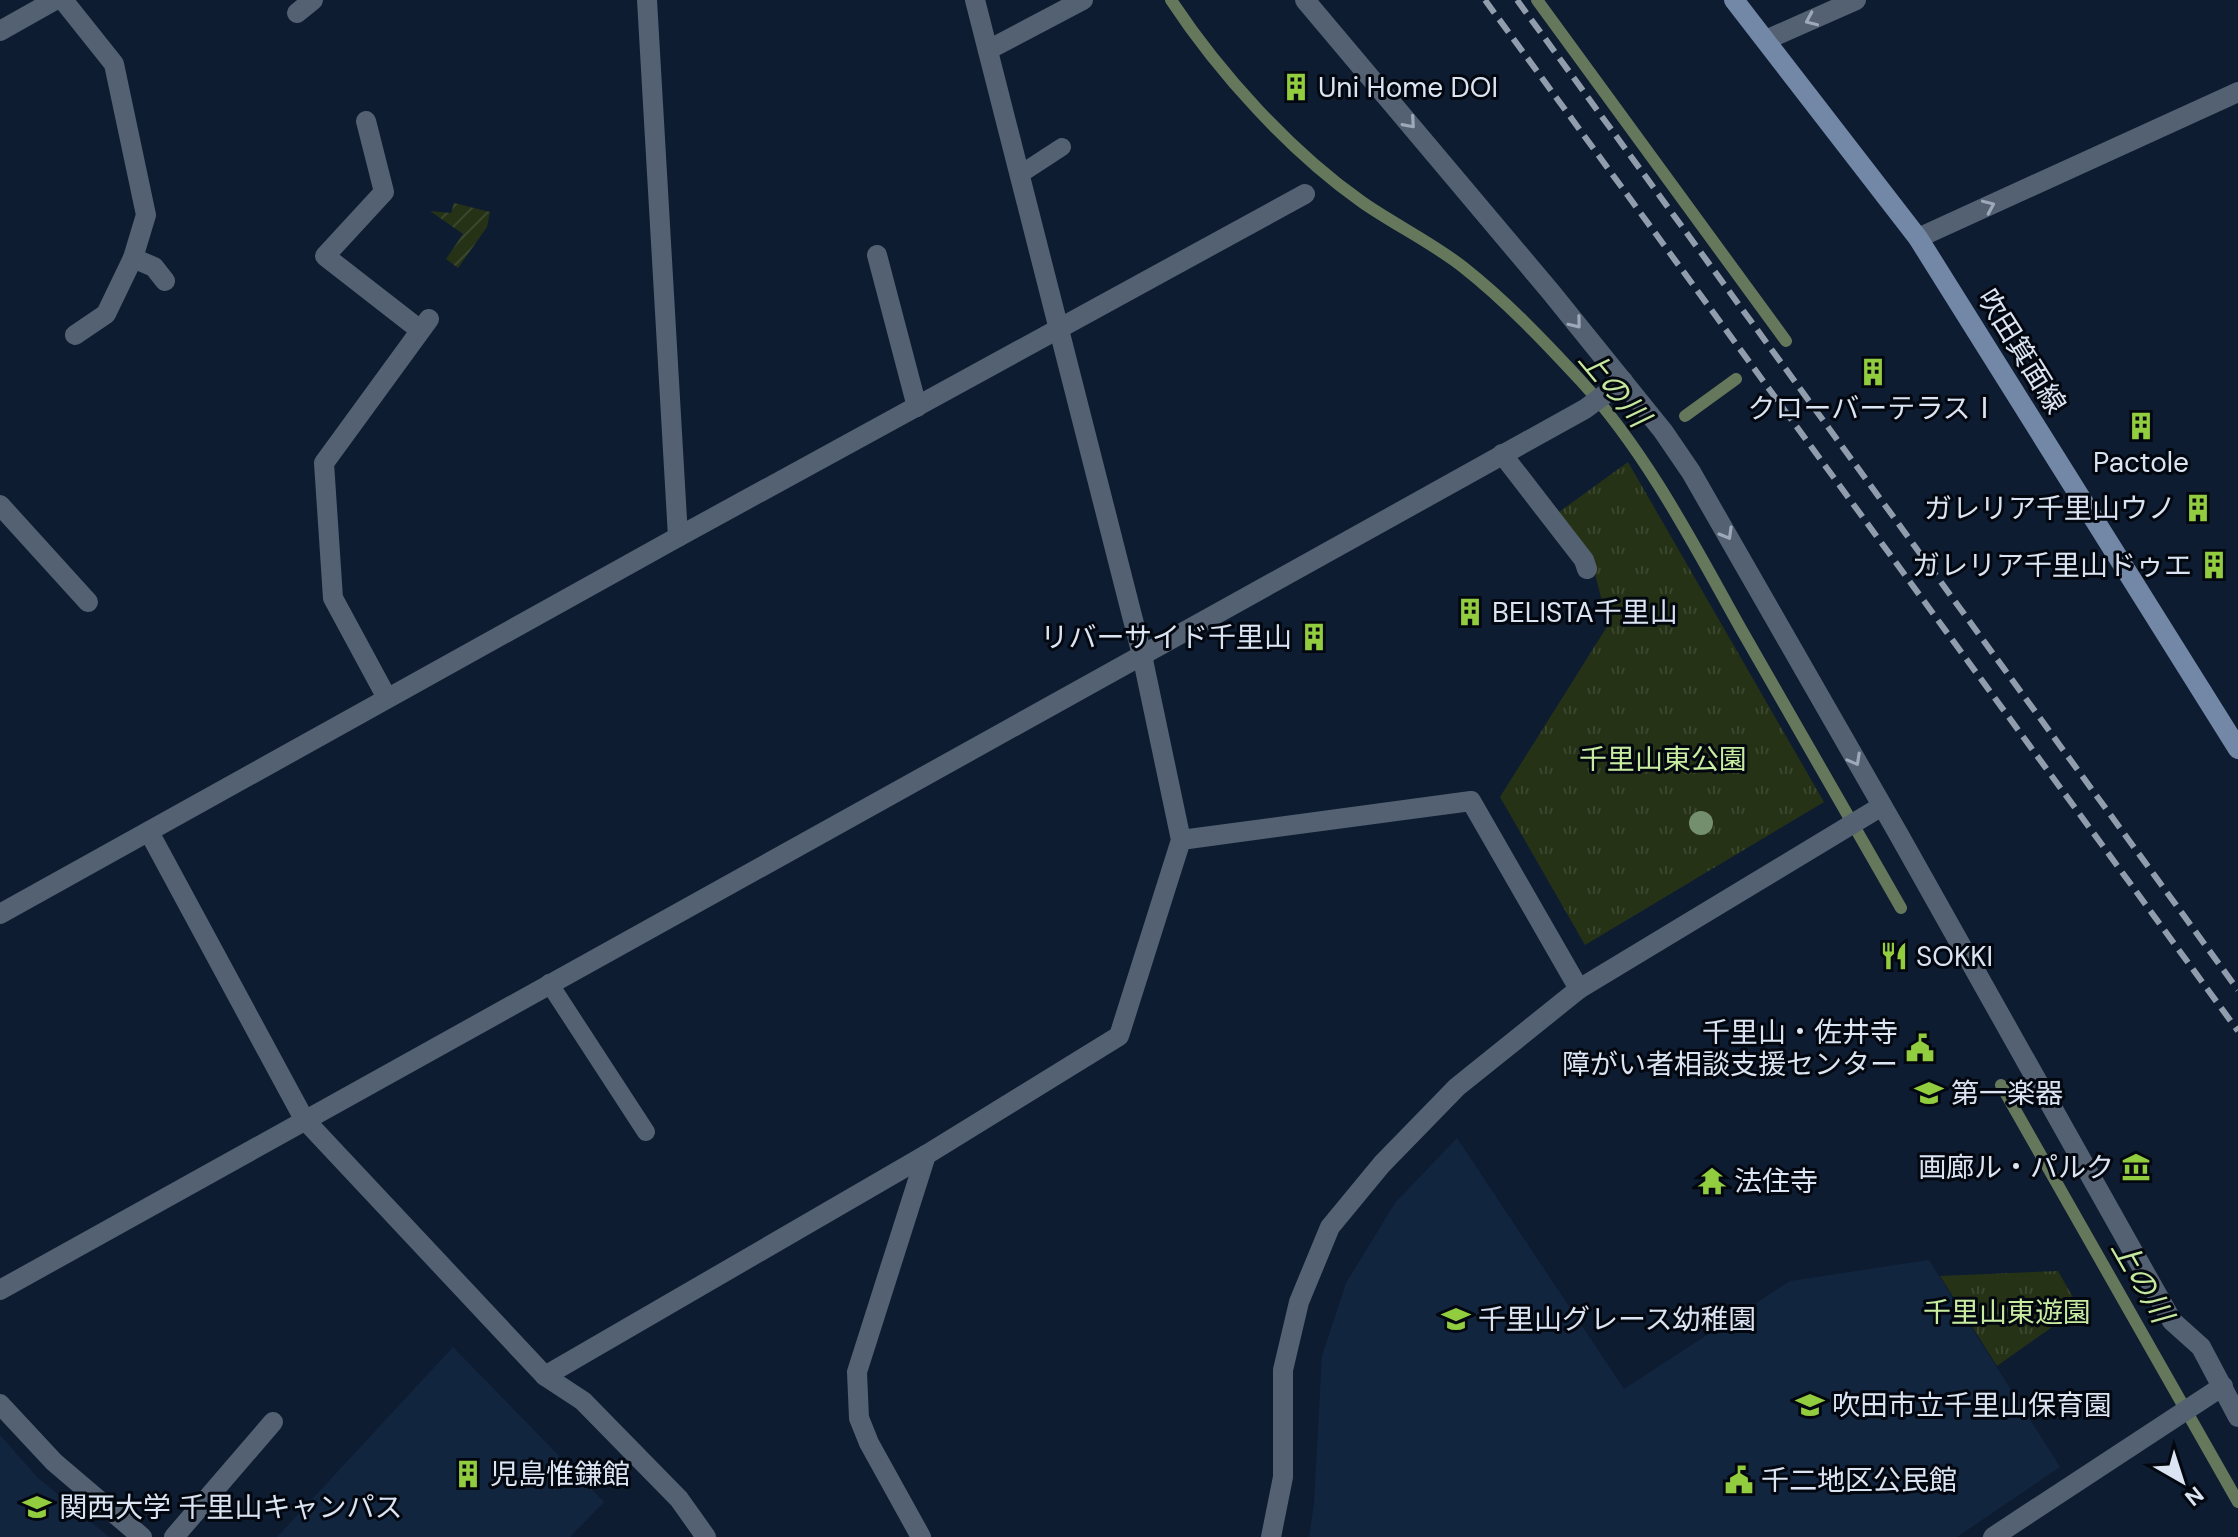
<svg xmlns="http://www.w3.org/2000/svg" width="2238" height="1537" viewBox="0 0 2238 1537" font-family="'DM Sans','Noto Sans JP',sans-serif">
<defs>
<pattern id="park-tufts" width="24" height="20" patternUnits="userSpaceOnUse" patternTransform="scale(2)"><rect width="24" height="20" fill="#253216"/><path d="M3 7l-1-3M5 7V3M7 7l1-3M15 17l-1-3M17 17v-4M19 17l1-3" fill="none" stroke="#3a462d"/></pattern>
<pattern id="garden-furrows" width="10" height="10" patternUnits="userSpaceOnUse" patternTransform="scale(2)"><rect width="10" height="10" fill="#253216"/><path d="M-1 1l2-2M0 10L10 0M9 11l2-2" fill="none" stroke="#3a462d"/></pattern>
</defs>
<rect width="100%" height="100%" fill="#0d1c30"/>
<g fill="#12253f">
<polygon points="1457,1138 1624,1389 1790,1281 1929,1260 2060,1467 1957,1537 1309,1537 1314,1503 1322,1356 1346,1283 1395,1203"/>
<polygon points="453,1347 604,1502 570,1537 277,1537"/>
<polygon points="0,1435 37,1477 109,1537 0,1537"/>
</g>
<g fill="url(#park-tufts)">
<polygon points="1628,462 1824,802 1585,945 1500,797 1608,625 1590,554 1559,512"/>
<polygon points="2058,1271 2079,1308 1997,1366 1940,1276"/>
</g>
<polygon fill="url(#garden-furrows)" points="454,203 490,212 487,227 458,268 446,259 463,234 430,211 451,213"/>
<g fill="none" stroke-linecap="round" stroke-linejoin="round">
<g stroke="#66785c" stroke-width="12">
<path d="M1171 0C1219 73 1290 151 1362 202 1395 225 1431 242 1463 267 1506 301 1544 341 1581 381 1647 453 1694 545 1741 629 1794 723 1848 815 1901 908"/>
<polyline points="1537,0 1786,341"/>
<polyline points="1685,416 1736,379"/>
<polyline points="2001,1085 2238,1502"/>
</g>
<g stroke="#536173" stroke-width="18">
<polyline points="1019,175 1062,147"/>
<polyline points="549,983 646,1132"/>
</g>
<g stroke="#536173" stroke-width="20">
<polyline points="63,0 114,64 146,215 133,258 106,314 75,335"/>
<polyline points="647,0 678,537"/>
<polyline points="1305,0 1550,291 1663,431 1691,472 1899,835 2172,1321 2201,1347 2238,1417"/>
<polyline points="297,13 313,0"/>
<polyline points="0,31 55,0"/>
<polyline points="1766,40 1856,0"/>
<polyline points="988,50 1083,0"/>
<polyline points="366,121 384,192 325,256 420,330"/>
<polyline points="1918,238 2238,92"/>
<polyline points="877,255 917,407"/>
<polyline points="133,258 154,267 165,281"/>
<polyline points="1502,454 1584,560 1587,569"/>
<polyline points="0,505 88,602"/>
<polyline points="387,698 333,598 324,463 429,319"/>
<polyline points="149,832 304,1119 545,1376 926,1155 1119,1036 1181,840 1142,655 975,0"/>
<polyline points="1181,840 1471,801 1579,989"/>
<polyline points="0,914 678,537 1305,194"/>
<polyline points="0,1290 1585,409 1623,381"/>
<polyline points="545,1376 583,1401 679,1499 706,1537"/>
<polyline points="0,1404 54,1462 142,1537"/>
<polyline points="174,1537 273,1422"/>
<polyline points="921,1537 869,1443 859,1418 857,1372 926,1155"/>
<polyline points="1271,1537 1283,1477 1283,1370 1299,1302 1330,1227 1382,1164 1457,1087 1579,989 1882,806"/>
<polyline points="1993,1537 2223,1386"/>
</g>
<polyline stroke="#7388a6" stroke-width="20" points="1734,0 1918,238 2238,749"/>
<g stroke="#919dad" stroke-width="6" stroke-dasharray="16 8" stroke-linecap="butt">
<polyline points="1485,0 2238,1031"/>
<polyline points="1517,0 2238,990"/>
</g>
</g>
<circle fill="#748f6e" cx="1701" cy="823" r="12"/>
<defs><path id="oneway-chevron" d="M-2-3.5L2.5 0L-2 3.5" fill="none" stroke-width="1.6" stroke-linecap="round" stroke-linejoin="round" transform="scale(2)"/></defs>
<g stroke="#9da9b9">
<use href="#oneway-chevron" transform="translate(1811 20) rotate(156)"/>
<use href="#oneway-chevron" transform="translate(1410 123) rotate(49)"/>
<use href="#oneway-chevron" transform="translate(1989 206) rotate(-24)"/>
<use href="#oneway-chevron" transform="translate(1576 323) rotate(51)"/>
<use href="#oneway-chevron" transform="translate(1727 534) rotate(60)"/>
<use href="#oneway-chevron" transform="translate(1855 760) rotate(61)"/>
</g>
<defs>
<symbol id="building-bare" viewBox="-9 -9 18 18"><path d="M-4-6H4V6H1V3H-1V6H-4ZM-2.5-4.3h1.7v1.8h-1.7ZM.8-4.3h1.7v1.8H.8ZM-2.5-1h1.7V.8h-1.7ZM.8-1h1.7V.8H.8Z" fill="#92cd3f" stroke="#03070f" stroke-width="2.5" paint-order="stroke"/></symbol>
<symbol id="restaurant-bare" viewBox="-9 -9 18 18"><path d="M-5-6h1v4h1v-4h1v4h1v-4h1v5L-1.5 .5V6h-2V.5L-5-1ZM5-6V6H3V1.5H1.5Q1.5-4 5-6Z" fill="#92cd3f" stroke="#03070f" stroke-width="2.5" paint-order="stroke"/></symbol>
<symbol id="civic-bare" viewBox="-9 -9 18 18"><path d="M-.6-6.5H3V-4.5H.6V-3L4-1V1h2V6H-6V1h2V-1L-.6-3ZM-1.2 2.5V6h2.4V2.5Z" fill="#92cd3f" stroke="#03070f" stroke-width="2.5" paint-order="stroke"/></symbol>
<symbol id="school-bare" viewBox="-9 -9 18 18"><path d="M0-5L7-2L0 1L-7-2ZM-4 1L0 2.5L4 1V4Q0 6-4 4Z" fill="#92cd3f" stroke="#03070f" stroke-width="2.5" paint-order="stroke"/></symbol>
<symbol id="museum-bare" viewBox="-9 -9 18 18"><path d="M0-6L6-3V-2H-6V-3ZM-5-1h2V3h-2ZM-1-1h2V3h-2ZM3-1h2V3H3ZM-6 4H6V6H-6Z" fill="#92cd3f" stroke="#03070f" stroke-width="2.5" paint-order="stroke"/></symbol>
<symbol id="temple-bare" viewBox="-9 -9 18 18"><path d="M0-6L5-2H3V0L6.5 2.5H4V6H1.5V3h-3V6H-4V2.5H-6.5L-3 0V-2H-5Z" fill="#92cd3f" stroke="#03070f" stroke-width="2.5" paint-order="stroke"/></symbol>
<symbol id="university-bare" viewBox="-9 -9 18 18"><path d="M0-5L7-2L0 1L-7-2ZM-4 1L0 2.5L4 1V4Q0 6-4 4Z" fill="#92cd3f" stroke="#03070f" stroke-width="2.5" paint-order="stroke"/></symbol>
</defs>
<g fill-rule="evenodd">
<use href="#building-bare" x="1276" y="67" width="40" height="40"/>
<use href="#building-bare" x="1853" y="352" width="40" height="40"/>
<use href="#building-bare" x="2121" y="406" width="40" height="40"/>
<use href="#building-bare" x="2178" y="488" width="40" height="40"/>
<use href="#building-bare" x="2194" y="545" width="40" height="40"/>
<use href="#building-bare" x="1450" y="592" width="40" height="40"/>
<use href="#building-bare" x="1294" y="617" width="40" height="40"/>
<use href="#restaurant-bare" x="1874" y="936" width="40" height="40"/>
<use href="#civic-bare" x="1900" y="1028" width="40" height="40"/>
<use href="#school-bare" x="1909" y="1073" width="40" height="40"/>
<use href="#museum-bare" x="2116" y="1147" width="40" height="40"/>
<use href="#temple-bare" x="1692" y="1161" width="40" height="40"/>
<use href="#school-bare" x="1436" y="1299" width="40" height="40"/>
<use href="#school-bare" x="1790" y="1385" width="40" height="40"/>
<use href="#building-bare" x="448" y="1454" width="40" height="40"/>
<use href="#civic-bare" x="1719" y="1460" width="40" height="40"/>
<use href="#university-bare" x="17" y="1487" width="40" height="40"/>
</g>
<g text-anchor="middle" stroke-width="6" stroke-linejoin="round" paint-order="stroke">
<g font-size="28" fill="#dae4f2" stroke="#03070f" text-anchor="start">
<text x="1318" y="97">Uni Home DOI</text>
<text x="1873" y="418" text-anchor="middle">クローバーテラスⅠ</text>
<text x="2141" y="472" text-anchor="middle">Pactole</text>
<text x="2176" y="518" text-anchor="end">ガレリア千里山ウノ</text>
<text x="2192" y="575" text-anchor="end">ガレリア千里山ドゥエ</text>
<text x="1492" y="622">BELISTA千里山</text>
<text x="1292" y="647" text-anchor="end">リバーサイド千里山</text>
<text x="1916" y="966">SOKKI</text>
<text x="1898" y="1042" text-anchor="end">千里山・佐井寺<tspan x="1898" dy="32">障がい者相談支援センター</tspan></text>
<text x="1951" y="1103">第一楽器</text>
<text x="2114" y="1177" text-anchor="end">画廊ル・パルク</text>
<text x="1734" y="1191">法住寺</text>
<text x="1478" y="1329">千里山グレース幼稚園</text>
<text x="1832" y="1415">吹田市立千里山保育園</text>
<text x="490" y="1484">児島惟鎌館</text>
<text x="1761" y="1490">千二地区公民館</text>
<text x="59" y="1517">関西大学 千里山キャンパス</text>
</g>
<g font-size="28" fill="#dae4f2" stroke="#03070f">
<text transform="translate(2022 351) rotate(58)" y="10">吹田箕面線</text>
</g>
<g font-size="28" fill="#c8eda1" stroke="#03070f">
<text x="1663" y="769">千里山東公園</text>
<text x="2007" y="1322">千里山東遊園</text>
</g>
<g font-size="30" font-style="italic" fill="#c4e89d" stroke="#03070f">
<text transform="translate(1614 388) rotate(50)" y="10">上の川</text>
<text transform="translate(2142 1281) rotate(60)" y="10">上の川</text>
</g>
</g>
<g transform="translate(2182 1481) rotate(141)" stroke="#03070f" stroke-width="6" paint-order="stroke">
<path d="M0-6L14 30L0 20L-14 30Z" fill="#dae4f2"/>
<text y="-12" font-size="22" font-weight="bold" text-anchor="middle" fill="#dae4f2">N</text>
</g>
</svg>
